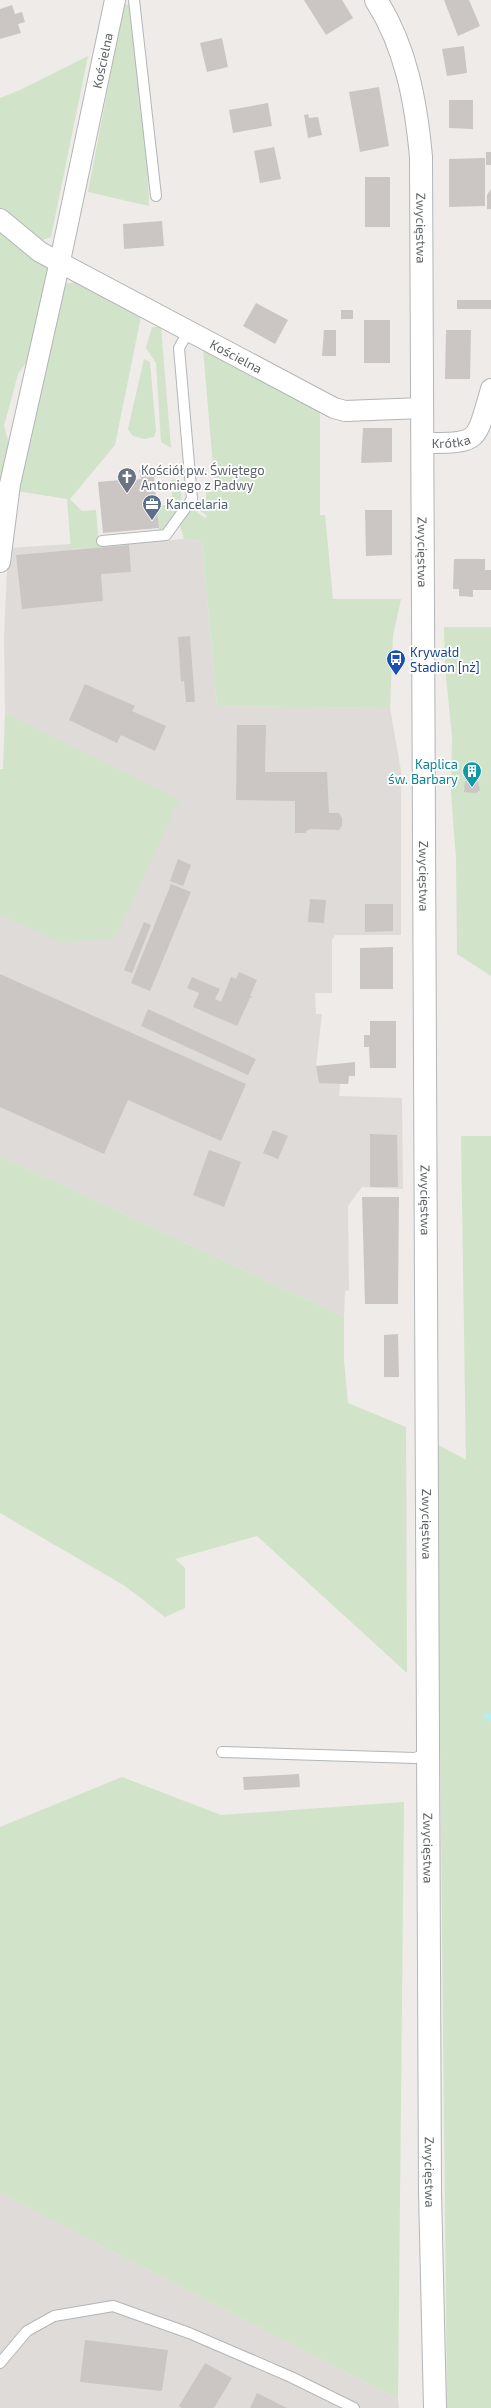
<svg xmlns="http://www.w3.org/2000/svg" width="491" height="2408" viewBox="0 0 491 2408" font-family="'Exo 2',sans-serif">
<rect width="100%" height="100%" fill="#efebe8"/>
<g fill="#dedbd9">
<polygon points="184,539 202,541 217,706 390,708 401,771 401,935 335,935 332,940 332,993 315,993 316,1014 322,1014 316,1066 319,1074 349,1076 348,1084 340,1084 339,1096 402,1098 403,1189 362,1187 348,1206 349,1290 345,1291 344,1317 0,1156 0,915 62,942 178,799 5,713 4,637 8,548 71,544 72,549"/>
<polygon points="0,2193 398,2399 399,2408 0,2408"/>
</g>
<g fill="#d1e3c8">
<polygon points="124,4 129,5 147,158 149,206 88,192"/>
<polygon points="88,56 51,237 40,241 0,213 0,98 20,90"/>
<polygon points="0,230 49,265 28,360 18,374 4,426 9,444 0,489"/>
<polygon points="76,282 141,316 115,445 70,499 82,511 96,510 99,547 71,549 67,499 17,491 65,284"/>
<polygon points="152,327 161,327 171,448 161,442 156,363 146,348"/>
<polygon points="203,348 320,411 320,515 325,515 333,599 401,599 393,636 390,708 217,706 202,541 184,539 180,526 191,508 205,518 207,516 194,506 200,505 200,498 206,498 206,492 215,490"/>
<polygon points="144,359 150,362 156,431 154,437 144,439 133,436 128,429"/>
<polygon points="180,479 182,504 164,531 159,531 157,506 173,504 171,480"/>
<polygon points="444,627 491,627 491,976 457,954 456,859 451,793 452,737 445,666"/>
<polygon points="5,713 179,799 115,938 62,943 0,915 0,769 3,769"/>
<polygon points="461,1136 491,1136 491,2408 447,2408 437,1444 466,1460"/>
<polygon points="0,1156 344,1317 344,1360 348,1403 406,1427 407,1673 257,1536 175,1559 185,1568 185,1608 165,1617 125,1586 0,1513"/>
<polygon points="122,1777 221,1815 404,1802 398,2399 0,2193 0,1827"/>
</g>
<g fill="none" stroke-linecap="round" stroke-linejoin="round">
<polyline stroke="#b2eff5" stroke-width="5.5" points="486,1716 491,1718"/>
</g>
<g fill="#cbc6c4">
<polygon points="304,0 342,0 353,18 326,35"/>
<polygon points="444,0 469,0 480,26 458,36"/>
<polygon points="12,5 15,14 22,12 25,22 18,24 21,33 0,39 0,9"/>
<polygon points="222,38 228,67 207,72 200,43"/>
<polygon points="464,46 467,73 447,76 442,49"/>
<polygon points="379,87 389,146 360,152 349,92"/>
<polygon points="449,100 473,100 473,129 449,128"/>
<polygon points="268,103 272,126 233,133 229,110"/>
<polygon points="308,114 309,118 318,117 322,135 308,138 304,115"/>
<polygon points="274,147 281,179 260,183 254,151"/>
<rect x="486" y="152" width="5" height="13"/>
<polygon points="485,158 485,206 449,207 449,159"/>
<rect x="365" y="177" width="25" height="50"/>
<polygon points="491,189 491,209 487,209 487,195"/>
<polygon points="162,221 164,246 124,249 123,224"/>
<rect x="457" y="300" width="34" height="9"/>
<polygon points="256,303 288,320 275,344 243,326"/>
<rect x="341" y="310" width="12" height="9"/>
<rect x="364" y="320" width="26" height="43"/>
<polygon points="324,330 336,330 336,356 322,356"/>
<polygon points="446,330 471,330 470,379 445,379"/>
<polygon points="363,428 392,428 392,462 361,463"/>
<polygon points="170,467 171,475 154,477 159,528 103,533 98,482 120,480 119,472 131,471 132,480 141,479 139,470"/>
<polygon points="365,510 392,510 392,555 366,556"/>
<polygon points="129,545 131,572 101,574 103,601 22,609 16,555"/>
<polygon points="454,559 485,559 485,570 491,570 491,590 473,590 473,597 459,596 459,589 453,589"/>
<polygon points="190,636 195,702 186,702 184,681 181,682 178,637"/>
<polygon points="85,684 135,706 132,711 166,726 155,751 121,735 117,743 69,720"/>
<polygon points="237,725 266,725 265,772 327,772 329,813 339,813 342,818 342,826 339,830 311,829 306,831 306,833 295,833 295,801 236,800"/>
<polygon points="465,781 478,782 480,790 476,793 464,792"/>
<polygon points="178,859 191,865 183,886 170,881"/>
<polygon points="171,884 191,892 150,991 131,983"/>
<polygon points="310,899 326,900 324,923 308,922"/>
<polygon points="365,904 393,904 393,931 365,932"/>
<polygon points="144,922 151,925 132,973 124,970"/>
<polygon points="393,947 393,989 360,989 360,948"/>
<polygon points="239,972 257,980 250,996 253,997 250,998 237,1026 193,1007 199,993 187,988 192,977 220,989 215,999 221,1002 231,977 236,979"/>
<polygon points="0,974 246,1084 221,1141 128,1100 104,1154 0,1107"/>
<polygon points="148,1009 256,1059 248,1075 141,1026"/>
<polygon points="370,1021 396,1021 396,1068 370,1068 369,1047 364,1047 364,1035 370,1035"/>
<polygon points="355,1062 355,1076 349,1076 348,1084 319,1083 316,1066"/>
<polygon points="273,1130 288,1136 278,1159 263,1153"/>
<polygon points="370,1134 397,1135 398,1187 370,1187"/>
<polygon points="209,1150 241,1162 224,1207 193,1195"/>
<polygon points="362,1197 399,1197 398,1304 365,1304"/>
<polygon points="398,1334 399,1377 384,1377 384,1335"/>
<polygon points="299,1774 300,1787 244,1790 243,1777"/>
<polygon points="85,2340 168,2350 162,2391 80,2382"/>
<polygon points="205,2363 232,2378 214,2408 182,2408 179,2406"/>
<polygon points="257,2393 287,2408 250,2408"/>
</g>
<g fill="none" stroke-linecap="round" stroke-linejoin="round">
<defs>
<g id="lane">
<polyline points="134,0 156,196"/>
<polyline points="102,541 166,535 192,499 179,348 188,332"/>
<polyline points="222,1752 415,1758 428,1753"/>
<polyline points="0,2363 27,2331 54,2316 113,2306 189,2333 291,2377 354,2408"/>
</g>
<g id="street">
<path id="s1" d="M0 219 40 252 334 408 345 411 423 408"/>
<path id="s2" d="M423 443C481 443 475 443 491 389"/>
<path id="s3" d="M0 562 10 484 60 261 115 0"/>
</g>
<g id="secondary">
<path id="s4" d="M376 0C406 47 416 102 421 157L430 2192 435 2408"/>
</g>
</defs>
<use href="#lane" stroke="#b2b6b8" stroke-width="12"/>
<use href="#street" stroke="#b2b6b8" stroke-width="22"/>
<use href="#secondary" stroke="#b2b6b8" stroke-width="24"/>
<use href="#lane" stroke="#fff" stroke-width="10"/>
<use href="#street" stroke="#fff" stroke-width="20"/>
<use href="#secondary" stroke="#fff" stroke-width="22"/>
</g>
<defs>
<symbol id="church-pin" viewBox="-11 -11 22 30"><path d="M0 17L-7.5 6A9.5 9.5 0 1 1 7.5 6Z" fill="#6b7280" stroke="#fff"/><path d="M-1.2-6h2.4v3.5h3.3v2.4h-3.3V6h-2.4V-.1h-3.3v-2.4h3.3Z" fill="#fff"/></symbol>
<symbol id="office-pin" viewBox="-11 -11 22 30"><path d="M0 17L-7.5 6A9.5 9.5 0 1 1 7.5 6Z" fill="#5c6f8a" stroke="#fff"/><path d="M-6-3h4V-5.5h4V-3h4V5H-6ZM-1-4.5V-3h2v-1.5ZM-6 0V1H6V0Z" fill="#fff"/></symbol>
<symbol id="bus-pin" viewBox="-11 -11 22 30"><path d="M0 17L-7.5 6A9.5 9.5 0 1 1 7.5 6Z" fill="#1a4fb4" stroke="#fff"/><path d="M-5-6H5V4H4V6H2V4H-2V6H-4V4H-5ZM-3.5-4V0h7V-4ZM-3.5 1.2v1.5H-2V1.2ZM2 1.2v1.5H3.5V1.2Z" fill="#fff"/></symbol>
<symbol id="building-pin" viewBox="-11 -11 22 30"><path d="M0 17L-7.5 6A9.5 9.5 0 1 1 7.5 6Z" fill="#0f9aa8" stroke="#fff"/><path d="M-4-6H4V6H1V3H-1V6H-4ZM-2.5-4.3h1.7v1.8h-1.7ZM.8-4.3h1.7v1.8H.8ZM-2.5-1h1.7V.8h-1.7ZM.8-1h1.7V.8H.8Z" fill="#fff"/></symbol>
</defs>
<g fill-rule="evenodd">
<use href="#church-pin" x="116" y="466" width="22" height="30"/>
<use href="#office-pin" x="141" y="493" width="22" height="30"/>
<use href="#bus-pin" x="385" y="648" width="22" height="30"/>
<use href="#building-pin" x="461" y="760" width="22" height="30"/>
</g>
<g text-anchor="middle" stroke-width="3.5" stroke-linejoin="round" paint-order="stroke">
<g font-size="13" fill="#5f6466" stroke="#fff">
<text dy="5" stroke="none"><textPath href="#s3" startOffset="512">Kościelna</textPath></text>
<text dy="5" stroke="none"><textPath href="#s4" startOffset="236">Zwycięstwa</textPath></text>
<text dy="5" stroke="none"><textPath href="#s1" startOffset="274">Kościelna</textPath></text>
<text dy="5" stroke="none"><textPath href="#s2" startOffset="28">Krótka</textPath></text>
<text dy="5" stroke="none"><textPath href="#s4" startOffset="560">Zwycięstwa</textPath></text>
<text dy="5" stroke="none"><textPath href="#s4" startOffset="884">Zwycięstwa</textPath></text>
<text dy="5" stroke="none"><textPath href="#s4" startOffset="1208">Zwycięstwa</textPath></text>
<text dy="5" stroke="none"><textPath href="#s4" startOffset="1532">Zwycięstwa</textPath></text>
<text dy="5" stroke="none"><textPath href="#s4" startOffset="1856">Zwycięstwa</textPath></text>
<text dy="5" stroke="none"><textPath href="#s4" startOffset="2180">Zwycięstwa</textPath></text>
</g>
<g font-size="13" fill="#5b616d" stroke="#fff" text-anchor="start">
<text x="141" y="475">Kościół pw. Świętego<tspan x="141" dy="15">Antoniego z Padwy</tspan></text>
</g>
<g font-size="13" fill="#4e5e75" stroke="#fff" text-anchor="start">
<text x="166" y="509">Kancelaria</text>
</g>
<g font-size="13" fill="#164399" stroke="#fff" text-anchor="start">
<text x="410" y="657">Krywałd<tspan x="410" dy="15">Stadion [nż]</tspan></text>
</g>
<g font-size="13" fill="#0d838f" stroke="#fff" text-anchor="end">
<text x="458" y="769">Kaplica<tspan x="458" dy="15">św. Barbary</tspan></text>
</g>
</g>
</svg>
